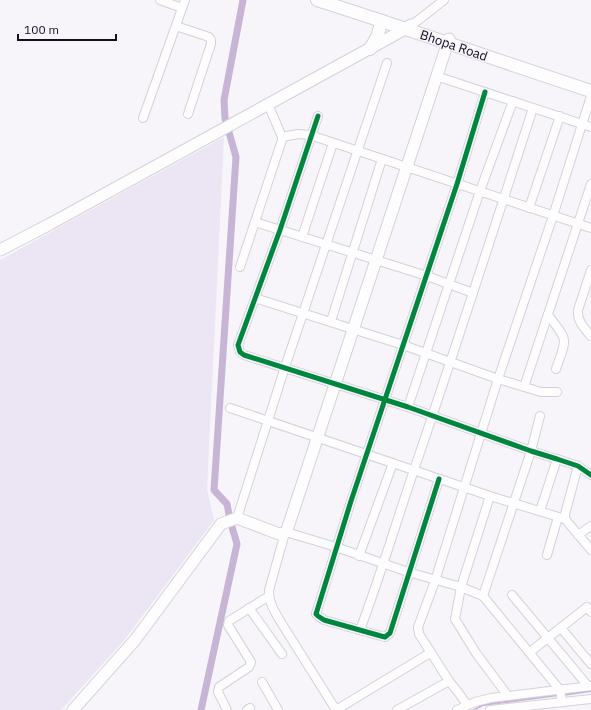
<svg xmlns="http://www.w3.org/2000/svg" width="591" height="710" viewBox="0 0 591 710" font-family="'IBM Plex Sans',sans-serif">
<rect width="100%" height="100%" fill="#f7f4fa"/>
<polygon fill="#ece5f3" points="224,137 207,489 214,520 125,639 61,710 0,710 0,260"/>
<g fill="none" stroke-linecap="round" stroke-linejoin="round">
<g stroke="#c7b5d5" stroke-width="2">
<polyline points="563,695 591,691"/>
<polyline points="474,710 483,705 559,695"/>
</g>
<polyline stroke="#c7b5d5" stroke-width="7" points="201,710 237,544 230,520 227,504 214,490 236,157 225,118 224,100 243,0"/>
<defs>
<g id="street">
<polyline points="160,0 182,8"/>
<polyline points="412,25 444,0"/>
<polyline points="176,26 209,37 211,40 211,44 188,114"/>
<polyline points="436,76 591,127"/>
<polyline points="318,116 280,230 238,345 240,352 244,355 408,407 531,451 557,459 578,466 591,475"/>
<polyline points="143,118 185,0"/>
<polyline points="282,137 298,134 310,135 591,228"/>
<polyline points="529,208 560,116"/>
<polyline points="255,222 427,276 473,293"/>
<polyline points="302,237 333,143"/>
<polyline points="240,267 282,140 282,137 268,104"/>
<path d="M591 270 578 310C577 321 584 328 591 336"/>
<polyline points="255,298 403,345 498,379 553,216 591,96"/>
<path d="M548 315C569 342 567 337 556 369"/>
<polyline points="331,321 382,159"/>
<polyline points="524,387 591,184"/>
<polyline points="408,407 480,191 513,101"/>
<polyline points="230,408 490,496 565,519"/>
<polyline points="578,466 565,514 565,519 591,550"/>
<polyline points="439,479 390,633 385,637 381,636 324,620 318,616 316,614 351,501 457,184 485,92"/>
<polyline points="490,496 461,587 455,619 476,653 508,696"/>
<polyline points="540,511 557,459"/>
<polyline points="237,518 285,367 387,63"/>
<polyline points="286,532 336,547 408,572 461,587 483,596 560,690 562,701"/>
<path d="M285 533 269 590C268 602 276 614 282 624L336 710"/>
<polyline points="578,535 591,526"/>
<polyline points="547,555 558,517"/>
<polyline points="359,556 393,463"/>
<polyline points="512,595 588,686"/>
<polyline points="483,596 531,451 540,416"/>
<polyline points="249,608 282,654"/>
<polyline points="561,628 591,664"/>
<path d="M360 630C380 577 396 523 414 470 455 350 494 229 533 108"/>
<polyline points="530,652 587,607 591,612"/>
<polyline points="449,681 419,634 418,627 435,581 498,379 541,392 557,392"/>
<polyline points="262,682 278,710"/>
<polyline points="227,710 218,692 219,687 249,667 251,662 228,625 229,621 269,596"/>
<polyline points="247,710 250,708"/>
<polyline points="336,710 430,653"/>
<polyline points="397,710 449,681 458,692 467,705"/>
<polyline points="457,710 475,702 491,698 591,686"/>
<polyline points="490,710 591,699"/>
</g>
<g id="secondary">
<polyline points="0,250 50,224 407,28 411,25"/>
<polyline points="73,710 135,640 221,524 237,518 279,534 285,533 287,530 449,39"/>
</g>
<g id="primary">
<path d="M317 0C409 29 499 61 591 91"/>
<polyline points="370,49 377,37 382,21"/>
</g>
</defs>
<use href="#street" stroke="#d5d1d9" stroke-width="10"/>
<use href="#secondary" stroke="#d5d1d9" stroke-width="13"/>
<use href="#primary" stroke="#d5d1d9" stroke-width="14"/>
<use href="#street" stroke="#fefdfe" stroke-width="8"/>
<use href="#secondary" stroke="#fefdfe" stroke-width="11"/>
<use href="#primary" stroke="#fefdfe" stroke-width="12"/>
<defs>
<g id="cycleway">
<polyline points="318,116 280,230 238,345 240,352 244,355 408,407 531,451 557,459 578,466 591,475"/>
<polyline points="439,479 390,633 385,637 381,636 324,620 318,616 316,614 351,501 457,184 485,92"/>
</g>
</defs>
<use href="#cycleway" stroke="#f7f2fc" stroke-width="8"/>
<use href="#cycleway" stroke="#00873e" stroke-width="5"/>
</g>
<g text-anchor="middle" stroke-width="3" stroke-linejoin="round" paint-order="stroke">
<g font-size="13" fill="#140f18" stroke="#f7f2fc">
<text transform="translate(454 45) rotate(19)" y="5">Bhopa Road</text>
</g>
</g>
<path d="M18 34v6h98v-6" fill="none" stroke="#140f18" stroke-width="2"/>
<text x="24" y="34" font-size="12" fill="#140f18" stroke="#f7f2fc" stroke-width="3" paint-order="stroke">100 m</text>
</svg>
